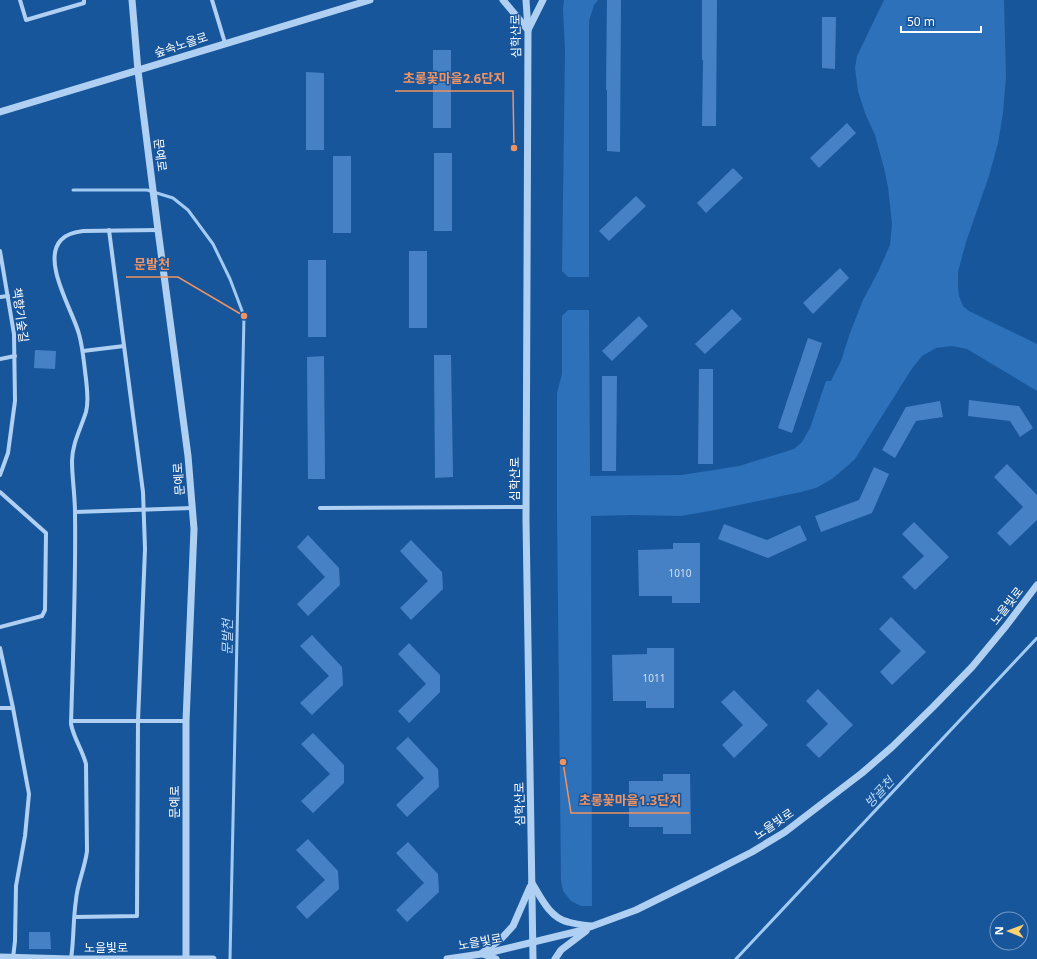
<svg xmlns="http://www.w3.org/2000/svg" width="1037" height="959" viewBox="0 0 1037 959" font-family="'Noto Sans','Noto Sans KR',sans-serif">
<rect width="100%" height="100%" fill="#18569c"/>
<g fill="#2c71b9">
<polygon points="564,0 598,0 594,5 589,21 589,277 568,277 562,271 565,50 563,9"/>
<polygon points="884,0 1004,0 1006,76 1003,113 998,143 989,176 966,242 958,272 958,286 959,296 963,306 969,311 1037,344 1037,391 967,349 952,346 936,348 922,356 911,370 855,459 845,468 832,479 816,488 801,492 715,510 681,516 634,515 591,516 592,906 581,906 571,901 563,891 561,880 557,516 557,393 562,374 562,316 568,310 589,310 590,476 682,475 739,466 794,449 802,442 810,428 826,381 831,381 841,361 850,333 863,300 878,272 890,245 892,224 888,187 884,168 875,135 865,113 858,91 855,68 857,56"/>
</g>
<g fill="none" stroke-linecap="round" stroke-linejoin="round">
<g stroke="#a2cbf4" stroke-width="3">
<polyline points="73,190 147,190 173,198 188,210 213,244 230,279 244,316 230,959"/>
<polyline points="736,959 1037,638"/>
</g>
</g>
<g fill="#4581c4">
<polygon points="607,0 621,0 620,152 607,151 607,90 606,90"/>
<polygon points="702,0 717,0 716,126 702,126 703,60 702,60"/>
<polygon points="822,17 836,17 835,69 822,68"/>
<rect x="433" y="50" width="18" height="78"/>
<polygon points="306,72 324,73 324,150 306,150"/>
<polygon points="847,123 856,133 819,168 810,158"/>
<rect x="434" y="153" width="18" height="78"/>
<rect x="333" y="156" width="18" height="77"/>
<polygon points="733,168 743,178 706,213 697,203"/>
<polygon points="636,196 646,206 609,241 599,231"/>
<rect x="409" y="251" width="18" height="77"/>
<rect x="308" y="260" width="18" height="77"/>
<polygon points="840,268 849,278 813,314 803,303"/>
<polygon points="732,309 742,319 705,354 695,344"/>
<polygon points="639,316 648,326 612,361 602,351"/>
<polygon points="808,338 822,343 792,433 778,428"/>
<polygon points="35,350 56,351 55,369 34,368"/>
<polygon points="434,355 451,355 453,477 435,478"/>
<polygon points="324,356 325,479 308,479 307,357"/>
<polygon points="699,369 713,369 713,464 698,464"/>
<polygon points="602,376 617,376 616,471 602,471"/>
<polygon points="969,400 1019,406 1033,428 1020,437 1010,421 968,416"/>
<polygon points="940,401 943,417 916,421 895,458 882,450 906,407"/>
<polygon points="1007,464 1037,495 1037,520 1010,546 997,533 1023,507 994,477"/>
<polygon points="874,467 889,474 872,513 821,532 815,516 859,500"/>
<polygon points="914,522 949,557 915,590 902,577 924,556 902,534"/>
<polygon points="724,524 767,540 800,525 807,540 768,558 718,539"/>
<polygon points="308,535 339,568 340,585 308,616 297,604 325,577 297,547"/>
<polygon points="411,540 442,572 443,589 411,620 400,608 428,581 400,551"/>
<polygon points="673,543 700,543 700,603 672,603 672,596 639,596 638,550 673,549"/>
<polygon points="891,617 926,652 892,685 880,672 901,651 879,629"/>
<polygon points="312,635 342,667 343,685 312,715 300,703 329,676 300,646"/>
<polygon points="409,643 440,675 440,692 409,723 398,711 426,684 398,654"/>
<polygon points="647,648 674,648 674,708 646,708 646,701 613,701 612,655 647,654"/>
<polygon points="818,689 853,725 819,758 806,745 828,724 806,701"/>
<polygon points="734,690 768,725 734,758 722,745 743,725 721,702"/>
<polygon points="313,733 344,765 344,783 313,813 301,801 330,774 301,744"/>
<polygon points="408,737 438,769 439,787 407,817 396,805 424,778 396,748"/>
<polygon points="663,774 690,774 691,834 663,834 663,827 629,827 629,781 663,781"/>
<polygon points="308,839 338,871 339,889 307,919 296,907 325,880 296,850"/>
<polygon points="408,842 438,874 439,892 407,922 396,910 424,883 396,853"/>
<polygon points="29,932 50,932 51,949 29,949"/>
</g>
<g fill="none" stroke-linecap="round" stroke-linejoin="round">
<g stroke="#afd0f2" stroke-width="4">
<polyline points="20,0 26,20 84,3 84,0"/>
<polyline points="212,0 225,43"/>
<polyline points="0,251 14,334 15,401 8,453 0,475"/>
<polyline points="0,297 8,296"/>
<polyline points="83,351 124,346"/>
<polyline points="0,359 15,356"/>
<polyline points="0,492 46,533 45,610 42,616 0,627"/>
<polyline points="320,508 526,507"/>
<polyline points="75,512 192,508"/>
<polyline points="0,648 13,708 0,708"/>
<polyline points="13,708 29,794 25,836 16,886 15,941 13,958"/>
<polyline points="71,721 186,721"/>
<polyline points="75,917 137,916 138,721 145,549 143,492 109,230"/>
<path d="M71 959C74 939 73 920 76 900 77 884 85 868 87 851L86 764C82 749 74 739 71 724 73 654 76 583 75 513 75 495 72 478 72 461 72 444 81 428 86 412 89 401 87 390 86 379 84 364 83 348 79 334 73 311 41 261 61 240 66 234 75 232 83 231L158 230"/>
</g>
<g stroke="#afd0f2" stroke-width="7">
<polyline points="132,0 138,71 158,230 188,456 194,529 186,721 186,959"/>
<polyline points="503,0 528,30 543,0"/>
<polyline points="526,0 528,30 526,520 533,959"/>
<path d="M0 112C123 75 246 37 370 0"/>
<path d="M532 883C541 898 550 918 568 922 575 924 583 925 591 926"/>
<polyline points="482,953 501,939 513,926 530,887"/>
<polyline points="483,954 496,959"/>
<polyline points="0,957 71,959 213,959"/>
<polyline points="447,959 488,953 579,931 636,910 705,876 752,852 785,832 862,773 892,747 933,707 972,667 1006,626 1037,585"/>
<polyline points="555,959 561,950 586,931"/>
</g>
</g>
<g text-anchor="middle" stroke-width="3" stroke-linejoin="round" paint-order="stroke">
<g font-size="10" fill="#d0e0f0">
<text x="680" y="577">1010</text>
<text x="654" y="682">1011</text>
</g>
<g font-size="12" fill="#fff" stroke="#18569c">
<text transform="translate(516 36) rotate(-91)" y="4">심학산로</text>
<text transform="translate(181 45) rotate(-18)" y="4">숲속노을로</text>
<text transform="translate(160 155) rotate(83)" y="4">문예로</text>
<text transform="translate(20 315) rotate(82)" y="4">책향기숲길</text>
<text transform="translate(179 479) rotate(-94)" y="4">문예로</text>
<text transform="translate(515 479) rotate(-90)" y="4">심학산로</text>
<text transform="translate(1007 606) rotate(-52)" y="4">노을빛로</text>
<text transform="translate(175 802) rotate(-90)" y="4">문예로</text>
<text transform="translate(520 804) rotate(-91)" y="4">심학산로</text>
<text transform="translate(774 824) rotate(-34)" y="4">노을빛로</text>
<text transform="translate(480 942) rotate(-10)" y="4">노을빛로</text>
<text x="106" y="952">노을빛로</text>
</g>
<g font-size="13" font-style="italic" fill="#bcd9f8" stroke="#18569c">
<text transform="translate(227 637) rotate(-89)" y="5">문발천</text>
<text transform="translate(879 792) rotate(-47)" y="5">방골천</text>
</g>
</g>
<path fill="none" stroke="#f09361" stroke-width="1.5" d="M514 148L513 91H395M244 316L178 277H126M563 762L571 813H689"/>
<g fill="#f09361" stroke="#18569c" stroke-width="1.5">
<circle cx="514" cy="148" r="4"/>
<circle cx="244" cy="316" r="4"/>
<circle cx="563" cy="762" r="4"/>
</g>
<g font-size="13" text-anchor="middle" font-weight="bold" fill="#f09361" stroke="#18569c" stroke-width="3" stroke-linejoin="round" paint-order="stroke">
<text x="454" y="83">초롱꽃마을2.6단지</text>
<text x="152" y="269">문발천</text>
<text x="630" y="805">초롱꽃마을1.3단지</text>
</g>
<g transform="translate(1009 931) rotate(271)"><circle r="19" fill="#18569c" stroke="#749ac4"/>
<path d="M0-3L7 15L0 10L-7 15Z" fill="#ffd170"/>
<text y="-6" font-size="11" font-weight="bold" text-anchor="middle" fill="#ffffff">N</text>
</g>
<path d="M901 26v6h80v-6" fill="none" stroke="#ffffff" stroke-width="2"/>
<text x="907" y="26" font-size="12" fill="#ffffff" stroke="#18569c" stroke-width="3" paint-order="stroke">50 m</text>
</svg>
